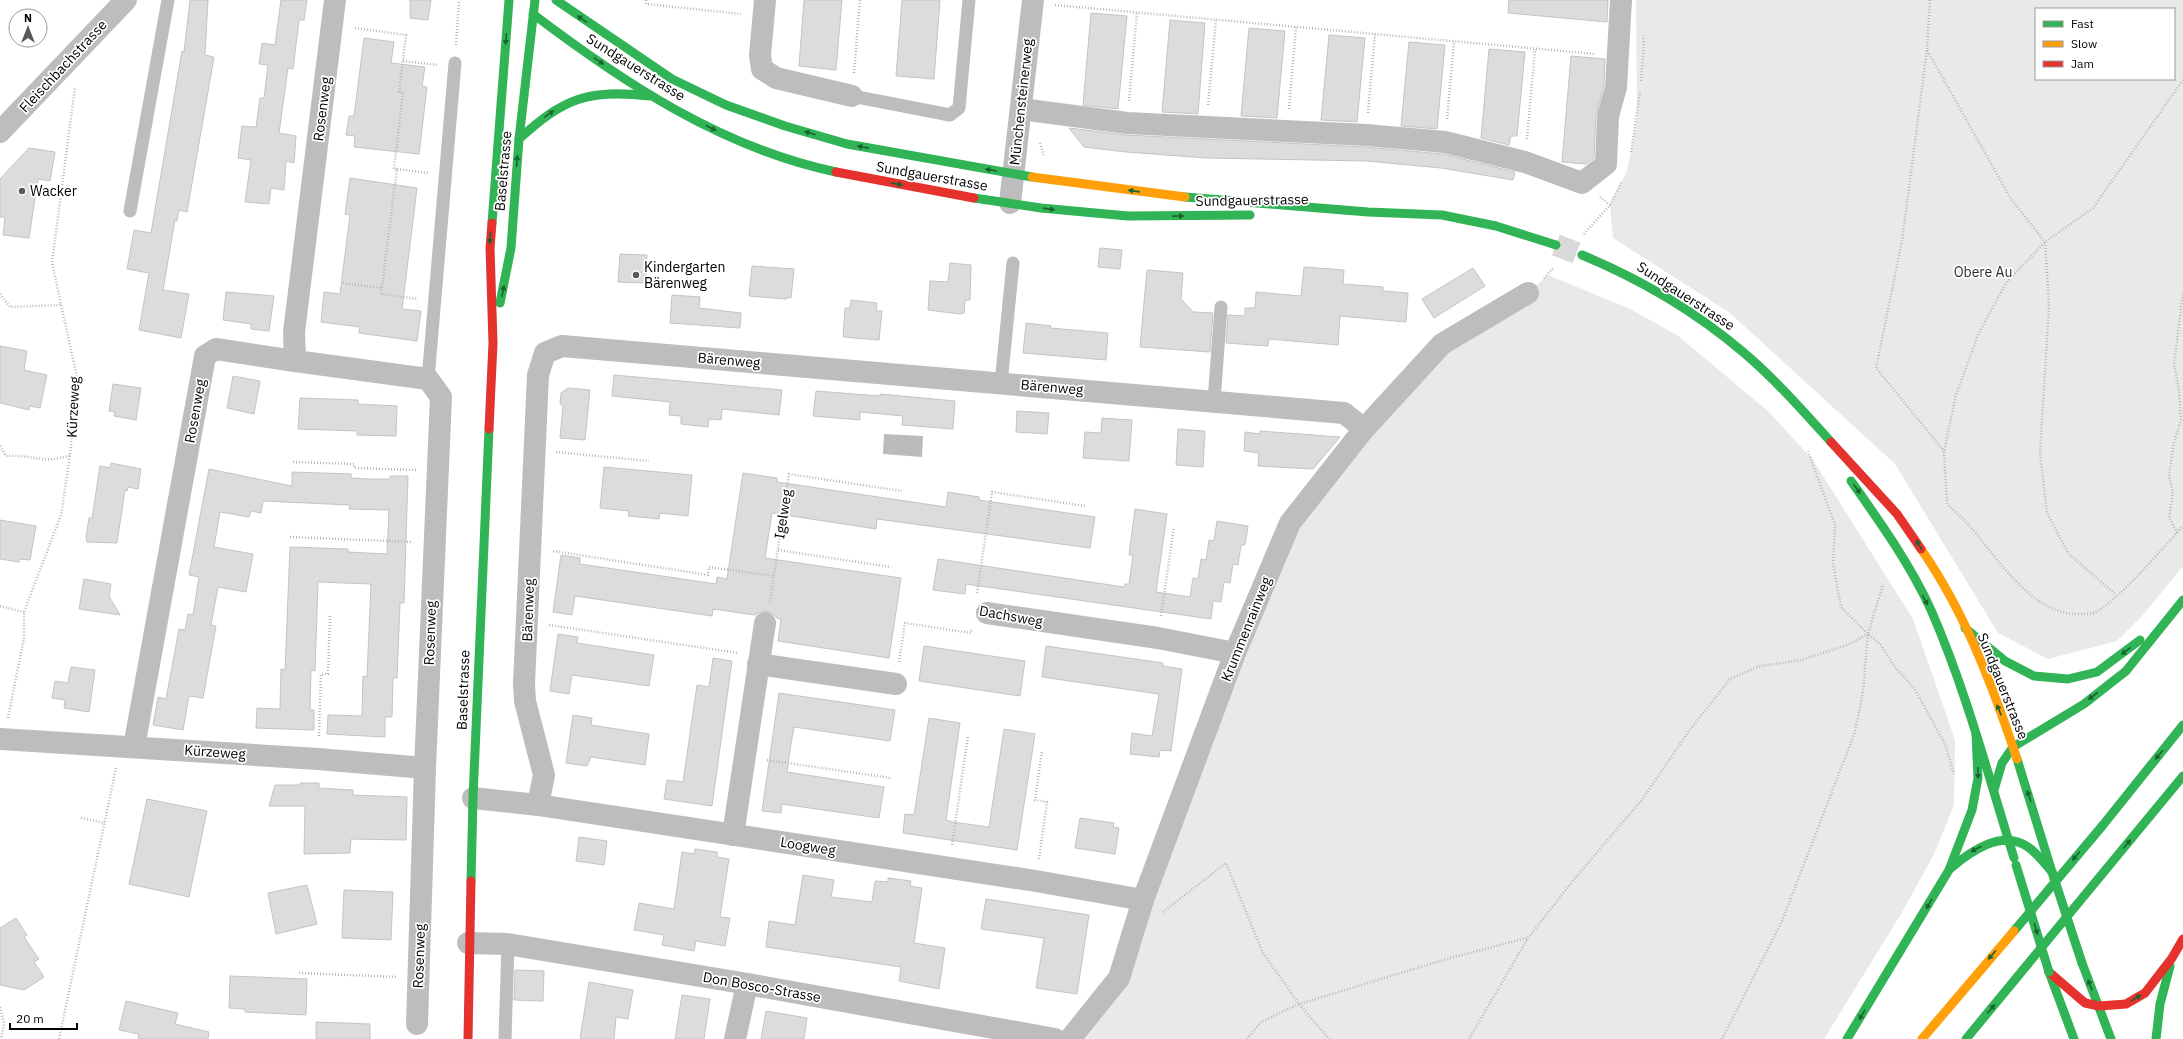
<svg xmlns="http://www.w3.org/2000/svg" width="2183" height="1039" viewBox="0 0 2183 1039" font-family="'IBM Plex Sans',sans-serif">
<rect width="100%" height="100%" fill="#fff"/>
<g fill="#e9e9e9" fill-rule="evenodd">
<path d="M1636 0H2183V566L2143 615 2117 641 2048 659 1998 633 1895 464 1730 313 1613 238 1610 205 1627 171 1637 119ZM2036 9H2174V79H2036Z"/>
<polygon points="1548,275 1630,309 1677,335 1769,412 1813,460 1913,619 1955,740 1954,805 1934,854 1901,914 1824,1039 1070,1039 1119,978 1290,523 1442,344 1528,293"/>
</g>
<polygon fill="#bbb" points="884,434 923,436 922,457 883,454"/>
<g fill="#dcdcdc" stroke="#c4c4c4">
<polygon points="190,0 208,0 205,55 214,57 187,212 179,210 177,221 175,220 163,290 189,294 181,338 139,330 149,273 127,269 134,230 151,233 182,51 184,52"/>
<polygon points="281,0 307,0 304,20 299,20 293,69 288,68 279,133 296,136 294,163 286,161 284,190 271,188 269,204 245,202 251,160 238,158 242,126 256,127 260,98 264,98 268,65 259,64 262,43 275,45"/>
<polygon points="410,0 431,0 428,20 410,18"/>
<polygon points="804,0 842,0 836,70 799,66"/>
<polygon points="902,0 940,0 934,79 896,76"/>
<polygon points="1509,0 1608,0 1607,22 1508,13"/>
<polygon points="1091,13 1127,16 1118,109 1083,105"/>
<polygon points="1170,20 1205,23 1198,114 1162,112"/>
<polygon points="1249,28 1285,31 1277,118 1241,116"/>
<polygon points="1329,35 1365,38 1357,122 1321,120"/>
<polygon points="364,38 394,42 391,63 425,67 422,86 427,87 419,154 354,147 355,136 346,135 349,116 354,116"/>
<polygon points="1409,42 1445,45 1437,129 1401,126"/>
<polygon points="1489,49 1525,52 1517,136 1511,136 1509,145 1481,138"/>
<polygon points="1571,56 1605,59 1604,85 1596,115 1594,158 1586,164 1562,162"/>
<polygon points="1069,128 1126,135 1365,147 1443,154 1515,172 1513,180 1441,168 1366,161 1206,158 1126,152 1084,147"/>
<polygon points="29,148 55,152 50,181 38,179 29,238 3,235 5,217 0,217 0,179"/>
<polygon points="350,178 417,188 402,309 421,311 417,341 359,333 360,327 321,322 324,292 340,294 350,215 345,214"/>
<polygon points="1100,248 1122,250 1120,269 1098,267"/>
<polygon points="620,254 647,255 646,283 618,282"/>
<polygon points="950,263 971,265 970,300 965,300 964,313 960,314 928,310 930,281 948,282"/>
<polygon points="752,266 794,269 791,298 787,297 787,299 749,296"/>
<polygon points="1304,267 1344,270 1343,284 1383,287 1383,291 1408,293 1406,322 1340,316 1338,345 1269,339 1268,346 1226,343 1228,315 1245,316 1245,308 1255,308 1256,292 1301,296"/>
<polygon points="1473,268 1485,286 1434,318 1422,299"/>
<polygon points="1147,270 1183,273 1181,299 1193,312 1213,313 1210,352 1140,347"/>
<polygon points="226,292 274,296 269,331 251,329 251,324 223,320"/>
<polygon points="672,295 700,297 699,308 741,313 740,328 670,323"/>
<polygon points="851,300 877,303 876,311 882,311 879,340 843,337 845,308 850,308"/>
<polygon points="1026,323 1051,326 1050,328 1108,333 1106,360 1023,353"/>
<polygon points="0,346 27,351 24,370 47,375 40,408 30,406 29,410 0,403"/>
<polygon points="614,375 782,390 779,415 722,409 721,420 709,419 708,427 681,424 681,416 669,415 670,402 612,396"/>
<polygon points="233,376 260,381 254,414 227,408"/>
<polygon points="113,384 141,388 136,420 114,416 115,412 109,411"/>
<polygon points="568,388 590,390 585,440 560,438 563,406 560,404 561,393"/>
<polygon points="816,391 880,396 880,394 955,401 953,429 902,425 903,416 860,412 860,420 813,416"/>
<polygon points="300,398 358,400 358,404 397,406 396,436 357,435 357,431 298,429"/>
<polygon points="1017,411 1049,413 1047,434 1016,432"/>
<polygon points="1102,418 1132,420 1129,461 1083,458 1085,432 1101,433"/>
<polygon points="1178,429 1205,431 1203,467 1176,465"/>
<polygon points="1260,431 1340,437 1313,469 1258,466 1259,453 1244,451 1245,432 1260,434"/>
<polygon points="111,463 141,469 138,489 128,487 127,491 125,490 117,543 87,542 86,537 89,518 92,518 100,466 110,468"/>
<polygon points="604,467 692,475 688,516 660,513 659,519 628,516 629,511 600,508"/>
<polygon points="209,469 292,486 292,472 351,474 351,478 370,479 390,479 390,476 408,476 404,603 400,603 397,678 393,678 392,717 385,717 385,737 327,734 328,715 362,716 363,676 367,677 371,584 318,582 315,671 311,670 310,710 314,710 314,730 256,728 257,708 280,709 281,669 285,670 290,547 348,549 348,552 387,554 389,510 349,509 350,505 263,501 261,513 251,511 249,517 220,512 214,547 253,554 246,592 218,587 211,625 216,626 203,698 189,696 183,730 153,725 158,697 166,699 179,629 185,630 188,614 193,615 199,577 189,575"/>
<polygon points="743,473 777,478 777,482 946,507 948,492 979,497 979,500 1095,517 1090,548 877,519 876,529 772,513 765,558 901,578 889,658 778,641 781,619 777,618 772,613 766,611 760,612 755,615 713,609 712,616 575,596 572,615 553,612 561,555 580,558 580,564 669,577 716,584 717,577 727,579"/>
<polygon points="1135,509 1167,514 1156,592 1190,597 1193,578 1198,579 1201,559 1206,560 1209,540 1214,541 1217,521 1248,526 1245,545 1241,545 1238,565 1233,564 1230,583 1224,582 1221,602 1213,601 1211,619 966,584 965,594 933,590 938,559 1124,587 1125,584 1129,584 1133,555 1129,555"/>
<polygon points="0,520 36,526 30,560 19,559 19,562 0,559"/>
<polygon points="84,579 111,584 109,596 120,615 79,609"/>
<polygon points="558,634 578,637 577,643 654,655 649,686 572,675 569,694 550,691"/>
<polygon points="924,646 1025,661 1020,696 919,681"/>
<polygon points="1046,646 1163,663 1163,666 1182,669 1171,751 1160,750 1159,757 1130,754 1132,733 1152,736 1159,694 1042,677"/>
<polygon points="713,658 732,661 712,806 664,799 667,780 683,782 697,685 709,687"/>
<polygon points="71,667 95,670 89,712 64,708 65,700 52,698 55,681 68,683"/>
<polygon points="779,693 895,710 890,741 794,727 791,744 787,772 884,787 879,818 782,804 781,813 762,811"/>
<polygon points="573,715 592,718 591,725 649,734 645,765 591,757 587,766 566,763"/>
<polygon points="929,718 960,723 946,820 953,822 989,827 1004,729 1035,734 1017,850 903,833 905,814 914,815"/>
<polygon points="300,783 319,783 319,788 353,790 353,795 407,797 406,840 351,839 350,853 304,854 305,806 269,806 275,785 300,785"/>
<polygon points="147,799 207,811 189,897 129,884"/>
<polygon points="1080,818 1114,823 1113,827 1119,828 1115,854 1075,848"/>
<polygon points="579,837 607,841 604,865 576,861"/>
<polygon points="695,849 717,852 717,857 729,859 720,917 730,918 725,946 696,941 694,951 662,945 664,935 634,930 639,903 674,909 682,852 694,854"/>
<polygon points="803,875 834,880 831,897 872,902 875,881 888,882 888,878 911,881 910,886 922,888 914,943 945,948 939,989 899,981 901,967 766,947 769,921 795,925"/>
<polygon points="307,885 317,924 276,934 268,893"/>
<polygon points="344,890 393,892 391,940 342,938"/>
<polygon points="986,899 1089,915 1077,994 1036,988 1044,938 981,929"/>
<polygon points="16,918 27,935 24,937 39,959 34,962 44,977 24,990 0,985 0,928"/>
<polygon points="515,970 544,971 543,1001 514,1000"/>
<polygon points="230,976 307,979 306,1015 245,1012 245,1009 229,1008"/>
<polygon points="589,982 633,990 628,1019 616,1017 614,1039 580,1039"/>
<polygon points="682,995 710,999 704,1039 675,1039"/>
<polygon points="126,1001 178,1013 175,1024 209,1032 208,1039 138,1039 139,1034 119,1030"/>
<polygon points="766,1011 807,1018 804,1039 761,1039"/>
<polygon points="316,1022 370,1024 370,1039 316,1039"/>
</g>
<g fill="none" stroke-linecap="round" stroke-linejoin="round">
<polyline stroke="#d9d9d9" stroke-width="22" stroke-dasharray="22 11" stroke-linecap="butt" points="1556,245 1582,255"/>
<g stroke="#b8b8b8" stroke-width="2.5" stroke-dasharray="1 2" stroke-linecap="butt">
<polyline points="646,0 646,4 741,14"/>
<polyline points="1930,0 1927,50 2011,199 2045,242 2049,306 2040,453 2047,513 2068,553 2116,595"/>
<polyline points="1055,5 1595,54"/>
<polyline points="355,28 406,35 399,92 403,92 394,169 397,169 381,294 418,299"/>
<polyline points="456,45 459,0"/>
<polyline points="1927,50 1902,241 1876,368 1944,451"/>
<polyline points="403,61 438,65"/>
<polyline points="854,73 860,0"/>
<path d="M2183 80 2093 208 2045 242 2006 283 1978 335 1956 395 1944 451 1947 504C1954 511 1961 517 1967 523 1997 556 2031 617 2082 614 2085 614 2090 614 2094 613 2115 604 2165 546 2183 526"/>
<polyline points="1641,81 1644,44 1643,36"/>
<polyline points="1129,101 1137,13"/>
<polyline points="1208,105 1216,20"/>
<polyline points="1289,109 1296,27"/>
<polyline points="1368,113 1375,34"/>
<polyline points="1447,119 1454,42"/>
<polyline points="1527,139 1535,49"/>
<polyline points="1040,143 1044,155"/>
<polyline points="1631,152 1640,92"/>
<polyline points="397,169 428,173"/>
<polyline points="1600,197 1610,205"/>
<polyline points="1584,234 1610,205 1622,181"/>
<polyline points="1544,278 1554,267"/>
<polyline points="343,283 382,288"/>
<polyline points="0,294 10,307 61,305"/>
<path d="M0 446 6 456C32 454 43 465 70 455"/>
<polyline points="1808,451 1835,525 1833,563 1841,607 1868,634 1881,645 1894,666 1914,688 1945,744 1954,774"/>
<polyline points="556,452 649,461"/>
<polyline points="293,462 354,464 354,468 417,470"/>
<polyline points="2177,533 2169,517 2173,492 2169,476 2174,442 2181,420 2179,391 2174,364 2183,293"/>
<polyline points="290,537 413,542"/>
<polyline points="778,550 891,567"/>
<polyline points="553,551 708,575 709,567 774,576"/>
<polyline points="977,593 992,492 1085,506"/>
<polyline points="770,602 789,474 902,491"/>
<polyline points="0,606 24,612"/>
<polyline points="1161,616 1174,527"/>
<polyline points="549,625 738,653"/>
<polyline points="899,662 905,623 971,633 971,628"/>
<polyline points="8,718 24,638 24,612 61,515 70,455 77,377 52,263 75,87"/>
<polyline points="319,736 321,674 328,674 330,616"/>
<polyline points="767,760 891,778"/>
<polyline points="81,818 105,823"/>
<polyline points="952,845 968,736"/>
<polyline points="1039,859 1047,802 1035,800 1042,751"/>
<polyline points="1163,912 1226,863 1263,953 1299,1004 1329,1039"/>
<polyline points="299,973 397,977"/>
<polyline points="0,1007 4,1023 1,1039"/>
<polyline points="59,1039 116,768"/>
<polyline points="1247,1039 1261,1022 1299,1004 1450,958 1527,938"/>
<polyline points="1469,1039 1528,938 1576,877 1641,801 1689,731 1730,679 1760,666 1801,660 1850,644 1868,634"/>
<polyline points="1722,1039 1782,921 1855,732 1863,691 1868,634 1883,584"/>
</g>
<g stroke="#bdbdbd" stroke-width="13">
<polyline points="852,96 950,115 959,108 969,0"/>
<polyline points="130,211 168,0"/>
<polyline points="428,379 455,63"/>
<polyline points="1001,383 1013,263"/>
<polyline points="1214,401 1221,307"/>
<polyline points="505,1039 508,944"/>
</g>
<g stroke="#bdbdbd" stroke-width="22">
<polyline points="335,0 294,332 295,361 428,379 441,397 425,768 417,1024"/>
<polyline points="765,0 760,55 762,69 776,78 852,96"/>
<polyline points="1021,109 1127,123 1366,135 1445,142 1525,162 1582,183 1606,164 1608,116 1616,87 1621,0"/>
<polyline points="0,132 126,0"/>
<polyline points="1010,203 1033,0"/>
<polyline points="987,613 1158,638 1235,653"/>
<polyline points="758,664 896,684"/>
<polyline points="0,739 318,759 425,768"/>
<polyline points="134,747 205,356 216,349 295,361"/>
<polyline points="473,798 538,805 1036,881 1143,900"/>
<polyline points="538,805 544,775 525,701 524,684 538,375 545,353 562,346 1344,413 1364,429"/>
<polyline points="733,835 765,623"/>
<polyline points="468,943 508,944 736,982 1055,1039"/>
<polyline points="735,1039 747,984"/>
<polyline points="1070,1039 1119,978 1143,900 1235,653 1290,523 1364,429 1442,344 1528,293"/>
</g>
<g stroke="#30b455" stroke-width="9">
<polyline points="556,0 672,79 726,105 785,126 847,144 1032,177"/>
<path d="M533 14C624 83 722 148 836 172"/>
<path d="M519 139C564 98 588 89 649 96"/>
<polyline points="1185,197 1368,212 1442,215 1496,226 1556,245"/>
<polyline points="974,198 1041,208 1128,216 1250,215"/>
<polyline points="492,223 509,0"/>
<path d="M1582 255C1640 279 1696 312 1743 352 1775 379 1803 411 1831 442"/>
<polyline points="500,303 511,248 519,139 535,0"/>
<path d="M1851 481C1880 522 1910 564 1931 610 1966 690 1988 775 2014 858"/>
<polyline points="1965,628 2005,661 2034,676 2068,679 2097,672 2140,640"/>
<polyline points="2017,759 2052,872"/>
<polyline points="1994,790 2002,763 2013,747 2084,704 2126,671 2183,600"/>
<path d="M1951 868C1971 851 2002 829 2028 847 2037 853 2045 864 2052 872"/>
<polyline points="471,881 473,798 489,429"/>
<polyline points="2014,931 2103,825 2183,725"/>
<polyline points="2082,963 2111,1039"/>
<polyline points="2049,972 2074,1039"/>
<polyline points="1847,1039 1949,870 1972,810 1978,778 1976,734"/>
<polyline points="1966,1039 2183,776"/>
<polyline points="2156,1039 2160,1004 2170,966"/>
</g>
<g stroke="#ff9f0a" stroke-width="9">
<polyline points="1032,177 1185,197"/>
<path d="M1921 549C1965 612 1993 687 2017 759"/>
<polyline points="1922,1039 2014,931"/>
</g>
<g stroke="#e5322d" stroke-width="9">
<polyline points="836,172 974,198"/>
<polyline points="489,429 493,343 490,248 492,223"/>
<polyline points="1831,442 1897,514 1921,549"/>
<polyline points="2049,972 2085,1003 2099,1006 2126,1004 2145,993 2172,958 2183,939"/>
<polyline points="468,1039 471,881"/>
</g>
<g stroke="#30b455" stroke-width="9">
<polyline points="2016,865 2049,972"/>
<polyline points="2052,872 2082,963"/>
</g>
</g>
<defs><path id="oneway-solid" d="M-6-.8H1V-3.2L6.5 0L1 3.2V.8H-6Z"/></defs>
<g fill="#1a632f">
<use href="#oneway-solid" transform="translate(582 19) rotate(-146)"/>
<use href="#oneway-solid" transform="translate(506 39) rotate(95)"/>
<use href="#oneway-solid" transform="translate(599 61) rotate(34)"/>
<use href="#oneway-solid" transform="translate(549 114) rotate(-35)"/>
<use href="#oneway-solid" transform="translate(711 128) rotate(27)"/>
<use href="#oneway-solid" transform="translate(810 133) rotate(-164)"/>
<use href="#oneway-solid" transform="translate(863 147) rotate(-168)"/>
<use href="#oneway-solid" transform="translate(517 161) rotate(-86)"/>
<use href="#oneway-solid" transform="translate(991 170) rotate(-171)"/>
<use href="#oneway-solid" transform="translate(897 184) rotate(11)"/>
<use href="#oneway-solid" transform="translate(1134 191) rotate(-172)"/>
<use href="#oneway-solid" transform="translate(1049 209) rotate(8)"/>
<use href="#oneway-solid" transform="translate(1178 216) rotate(-1)"/>
<use href="#oneway-solid" transform="translate(490 238) rotate(94)"/>
<use href="#oneway-solid" transform="translate(503 291) rotate(-79)"/>
<use href="#oneway-solid" transform="translate(1857 489) rotate(54)"/>
<use href="#oneway-solid" transform="translate(1919 545) rotate(-120)"/>
<use href="#oneway-solid" transform="translate(1925 600) rotate(61)"/>
<use href="#oneway-solid" transform="translate(2126 651) rotate(143)"/>
<use href="#oneway-solid" transform="translate(2093 696) rotate(142)"/>
<use href="#oneway-solid" transform="translate(1999 710) rotate(-112)"/>
<use href="#oneway-solid" transform="translate(2159 755) rotate(129)"/>
<use href="#oneway-solid" transform="translate(1978 773) rotate(88)"/>
<use href="#oneway-solid" transform="translate(2029 796) rotate(-108)"/>
<use href="#oneway-solid" transform="translate(2127 844) rotate(-50)"/>
<use href="#oneway-solid" transform="translate(1976 849) rotate(153)"/>
<use href="#oneway-solid" transform="translate(2076 856) rotate(130)"/>
<use href="#oneway-solid" transform="translate(1929 904) rotate(121)"/>
<use href="#oneway-solid" transform="translate(2036 929) rotate(73)"/>
<use href="#oneway-solid" transform="translate(1992 955) rotate(130)"/>
<use href="#oneway-solid" transform="translate(2090 985) rotate(-112)"/>
<use href="#oneway-solid" transform="translate(2136 998) rotate(-31)"/>
<use href="#oneway-solid" transform="translate(1991 1009) rotate(-50)"/>
<use href="#oneway-solid" transform="translate(1862 1015) rotate(121)"/>
</g>
<g fill="#595959" stroke="#fff" stroke-width="1.5">
<circle cx="22" cy="191" r="4"/>
<circle cx="636" cy="275" r="4"/>
</g>
<g text-anchor="middle" stroke-width="3.5" stroke-linejoin="round" paint-order="stroke">
<g font-size="14" fill="#000" stroke="#fff">
<text transform="translate(63 66) rotate(-47)" y="5">Fleischbachstrasse</text>
<text transform="translate(636 67) rotate(32)" y="5">Sundgauerstrasse</text>
<text transform="translate(1021 102) rotate(-84)" y="5">Münchensteinerweg</text>
<text transform="translate(322 109) rotate(-83)" y="5">Rosenweg</text>
<text transform="translate(503 171) rotate(-85)" y="5">Baselstrasse</text>
<text transform="translate(932 176) rotate(10)" y="5">Sundgauerstrasse</text>
<text transform="translate(1252 200) rotate(-1)" y="5">Sundgauerstrasse</text>
<text transform="translate(1686 296) rotate(33)" y="5">Sundgauerstrasse</text>
<text transform="translate(729 360) rotate(5)" y="5">Bärenweg</text>
<text transform="translate(1052 387) rotate(5)" y="5">Bärenweg</text>
<text transform="translate(73 407) rotate(-87)" y="5">Kürzeweg</text>
<text transform="translate(195 411) rotate(-80)" y="5">Rosenweg</text>
<text transform="translate(783 514) rotate(-81)" y="5">Igelweg</text>
<text transform="translate(528 610) rotate(-88)" y="5">Bärenweg</text>
<text transform="translate(1011 616) rotate(10)" y="5">Dachsweg</text>
<text transform="translate(1246 629) rotate(-68)" y="5">Krummenrainweg</text>
<text transform="translate(430 633) rotate(-88)" y="5">Rosenweg</text>
<text transform="translate(2003 686) rotate(68)" y="5">Sundgauerstrasse</text>
<text transform="translate(463 690) rotate(-88)" y="5">Baselstrasse</text>
<text transform="translate(215 752) rotate(4)" y="5">Kürzeweg</text>
<text transform="translate(808 846) rotate(9)" y="5">Loogweg</text>
<text transform="translate(419 956) rotate(-88)" y="5">Rosenweg</text>
<text transform="translate(762 987) rotate(10)" y="5">Don Bosco-Strasse</text>
</g>
<g font-size="14" fill="#000" stroke="#fff" text-anchor="start">
<text x="30" y="196">Wacker</text>
<text x="644" y="272">Kindergarten<tspan x="644" dy="16">Bärenweg</tspan></text>
</g>
<g font-size="14" fill="#2e2e2e" stroke="#fff">
<text x="1983" y="277">Obere Au</text>
</g>
</g>
<rect x="2035" y="8" width="140" height="72" fill="#ffffff" stroke="#999999"/>
<rect x="2043" y="21" width="20" height="6" fill="#30b455" stroke="#999999"/>
<text x="2071" y="28" font-size="12" fill="#000000">Fast</text>
<rect x="2043" y="41" width="20" height="6" fill="#ff9f0a" stroke="#999999"/>
<text x="2071" y="48" font-size="12" fill="#000000">Slow</text>
<rect x="2043" y="61" width="20" height="6" fill="#e5322d" stroke="#999999"/>
<text x="2071" y="68" font-size="12" fill="#000000">Jam</text>
<g transform="translate(28 28)"><circle r="19" fill="#ffffff" stroke="#999999"/>
<path d="M0-3L7 15L0 10L-7 15Z" fill="#595959"/>
<text y="-6" font-size="11" font-weight="bold" text-anchor="middle" fill="#000000">N</text>
</g>
<path d="M10 1023v6h67v-6" fill="none" stroke="#000000" stroke-width="2"/>
<text x="16" y="1023" font-size="12" fill="#000000" stroke="#ffffff" stroke-width="3" paint-order="stroke">20 m</text>
</svg>
